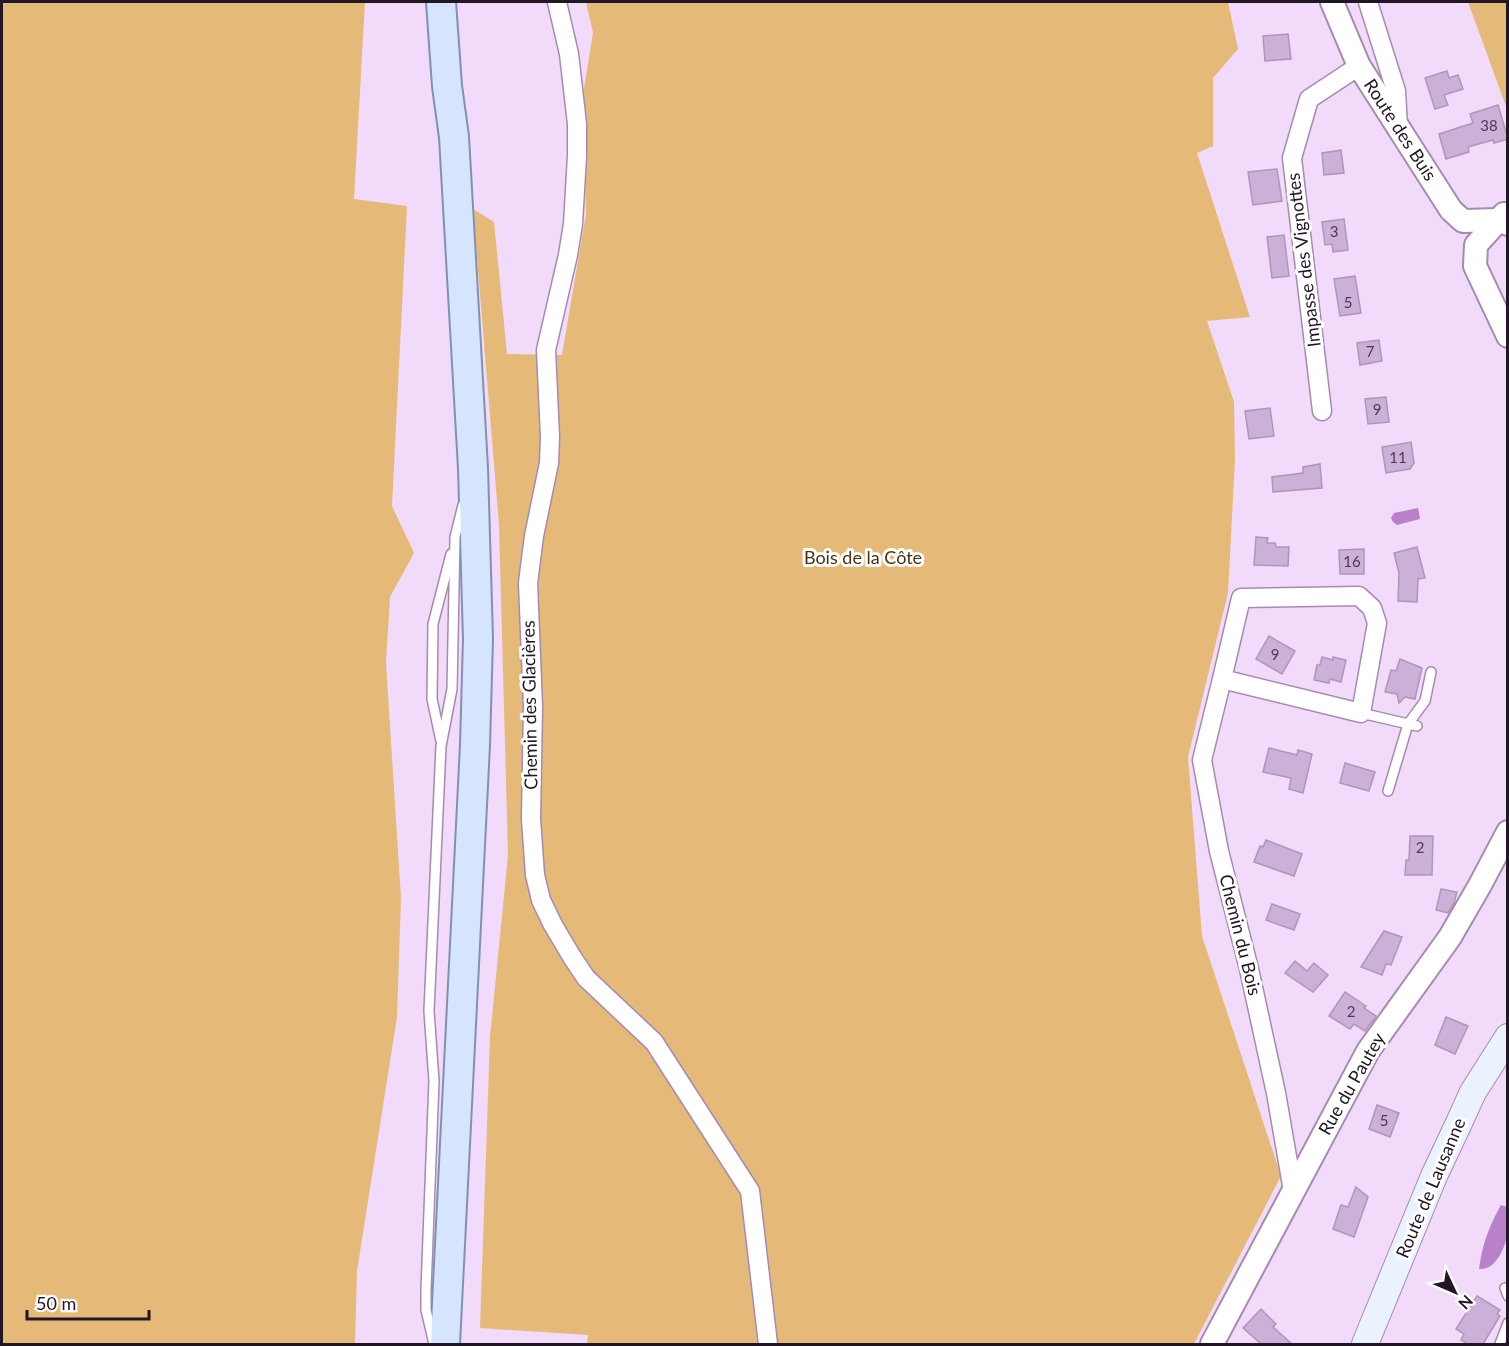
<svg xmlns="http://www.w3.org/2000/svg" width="1509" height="1346" viewBox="0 0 1509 1346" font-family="Lato,sans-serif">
<rect width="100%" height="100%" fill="#f2dafa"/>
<g fill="#e5ba79">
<polygon points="2,2 365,2 354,199 407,206 392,506 414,553 390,597 386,663 401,898 397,1017 357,1271 355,1344 2,1344"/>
<polygon points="586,2 1228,2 1238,49 1213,78 1213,146 1197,153 1250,317 1207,321 1234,402 1235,460 1228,593 1188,757 1202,936 1281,1176 1194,1344 587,1344 588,1335 480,1328 490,1037 508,855 499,525 473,209 494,222 507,354 562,355 586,214 582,101 593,33"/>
<polygon points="1468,2 1507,2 1507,109"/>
</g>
<g fill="#b881ca">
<polygon points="1418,508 1420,519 1397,525 1393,522 1391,518 1394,513"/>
<path d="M1501 1205 1507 1207C1508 1215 1508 1223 1508 1231 1506 1246 1496 1271 1479 1269 1482 1245 1489 1226 1501 1205Z"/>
</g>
<g fill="#cdb0d7" stroke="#b194ba" stroke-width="1.5">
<polygon points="1288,34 1291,59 1265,61 1263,36"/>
<polygon points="1447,71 1449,78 1458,75 1463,89 1444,95 1448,105 1435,109 1425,78"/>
<polygon points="1498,105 1508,139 1494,143 1493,140 1468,147 1469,152 1446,159 1439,134 1473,123 1470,114"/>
<polygon points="1341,150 1344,173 1324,175 1322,153"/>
<polygon points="1277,169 1282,201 1253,205 1248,172"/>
<polygon points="1344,219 1348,250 1333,252 1332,244 1325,245 1322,222"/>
<polygon points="1284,235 1289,276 1272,278 1267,237"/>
<polygon points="1355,276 1361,313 1340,316 1334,279"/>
<polygon points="1379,340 1382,361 1360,365 1357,343"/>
<polygon points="1386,397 1389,422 1368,424 1365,399"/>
<polygon points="1270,408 1274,436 1249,439 1245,411"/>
<polygon points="1411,442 1414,463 1410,469 1386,473 1382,447"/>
<polygon points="1320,464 1322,488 1273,492 1272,477 1303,473 1303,467"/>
<polygon points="1256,537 1268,538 1267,543 1275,543 1276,547 1289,547 1288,566 1254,565"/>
<polygon points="1417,547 1425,578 1418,579 1417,602 1398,601 1399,573 1394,553"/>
<polygon points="1364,549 1364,574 1340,574 1339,550"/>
<polygon points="1269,636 1295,651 1282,674 1256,659"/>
<polygon points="1322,657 1333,660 1333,657 1346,660 1341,682 1330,679 1329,683 1314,680 1317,665 1320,665"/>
<polygon points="1400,659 1422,668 1415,699 1405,697 1399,703 1397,694 1385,692 1391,670 1396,671"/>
<polygon points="1269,748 1297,755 1298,750 1312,754 1303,793 1289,789 1291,778 1263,772"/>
<polygon points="1345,763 1375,772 1369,791 1340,783"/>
<polygon points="1410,836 1433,836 1432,875 1405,875 1406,860 1409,860"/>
<polygon points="1266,840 1302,854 1294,876 1254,862 1260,846 1263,847"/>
<polygon points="1441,889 1457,892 1454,903 1448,913 1436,910"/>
<polygon points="1272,904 1300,914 1294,930 1266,920"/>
<polygon points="1384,931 1402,937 1391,965 1386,964 1382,975 1361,967"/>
<polygon points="1295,961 1307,971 1314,963 1328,975 1313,992 1285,973"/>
<polygon points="1345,992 1366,1006 1364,1008 1376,1016 1365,1031 1354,1024 1350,1029 1329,1016"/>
<polygon points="1446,1017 1468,1026 1455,1054 1435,1045"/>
<polygon points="1377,1105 1399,1113 1390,1137 1369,1129"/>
<polygon points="1356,1187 1368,1197 1354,1237 1333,1229 1341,1205 1348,1207"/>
<polygon points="1477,1296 1500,1310 1497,1314 1500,1316 1483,1344 1468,1344 1461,1340 1464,1334 1456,1329"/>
<polygon points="1261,1309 1276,1324 1273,1327 1292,1344 1261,1344 1243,1328"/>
</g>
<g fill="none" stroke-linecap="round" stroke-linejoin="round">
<defs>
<g id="service">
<polyline points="1361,713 1417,726"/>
<polyline points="441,741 432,699 433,624 451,554"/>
<polyline points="1388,791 1408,724 1425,701 1431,672"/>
<polyline points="1505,1288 1508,1296"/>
<polyline points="434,1344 426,1310 426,1290 434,1081 429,1011 441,746 452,689 455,537 463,505"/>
<polyline points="1500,1344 1508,1323"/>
</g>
<g id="minor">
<polyline points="557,2 569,54 577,124 577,156 573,224 568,255 546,350 550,437 549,463 534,536 528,583 533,706 531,819 535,875 541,900 553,925 572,957 586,978 654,1042 750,1191 768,1344"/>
<polyline points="1368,2 1396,91 1398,127"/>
<polyline points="1322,411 1292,158 1309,99 1359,66"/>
<polyline points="1222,679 1241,598 1359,596 1372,608 1377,623 1361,713 1222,679 1202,760 1219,851 1249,969 1276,1093 1293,1191"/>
</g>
<g id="tertiary">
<polyline points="1332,2 1359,66 1451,210 1463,221 1498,220 1508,224"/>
<polyline points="1504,214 1476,245 1475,266 1508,336"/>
<polyline points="1212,1344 1368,1051 1450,937 1480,885 1508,832"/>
</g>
<polyline id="secondary" points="1365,1344 1434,1176 1458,1125 1473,1092 1508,1037"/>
<polyline id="primary" points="441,2 447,86 454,137 473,468 478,639 475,745 445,1344"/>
</defs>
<use href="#service" stroke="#a68ab0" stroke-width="12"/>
<use href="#minor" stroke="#a68ab0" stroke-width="21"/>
<use href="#tertiary" stroke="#a68ab0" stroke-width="26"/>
<use href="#secondary" stroke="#a68ab0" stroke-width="28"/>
<use href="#primary" stroke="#8391b0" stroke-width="32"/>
<use href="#service" stroke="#fff" stroke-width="9"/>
<use href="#minor" stroke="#fff" stroke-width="18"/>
<use href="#tertiary" stroke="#fff" stroke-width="22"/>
<use href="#secondary" stroke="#eaf2fe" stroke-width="26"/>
<use href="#primary" stroke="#d4e5fd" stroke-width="28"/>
</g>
<g text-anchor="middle" stroke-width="6" stroke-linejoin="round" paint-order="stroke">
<g font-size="15" fill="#4c3c51">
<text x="1489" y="131">38</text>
<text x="1334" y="237">3</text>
<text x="1348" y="308">5</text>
<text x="1370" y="357">7</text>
<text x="1377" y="415">9</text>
<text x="1398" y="463">11</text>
<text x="1352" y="567">16</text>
<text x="1275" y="660">9</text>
<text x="1420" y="853">2</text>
<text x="1351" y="1017">2</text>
<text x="1384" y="1126">5</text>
</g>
<g font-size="18" fill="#211624" stroke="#fff">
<text transform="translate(1400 130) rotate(57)" y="6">Route des Buis</text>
<text transform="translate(1304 260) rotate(-97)" y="6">Impasse des Vignottes</text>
<text transform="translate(530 705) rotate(-91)" y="6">Chemin des Glacières</text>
<text transform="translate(1240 935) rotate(76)" y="6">Chemin du Bois</text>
<text transform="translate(1352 1084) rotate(-60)" y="6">Rue du Pautey</text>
<text transform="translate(1431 1188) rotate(-67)" y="6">Route de Lausanne</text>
</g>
<g font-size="18" fill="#49330e" stroke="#fff">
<text x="863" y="564">Bois de la Côte</text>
</g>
</g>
<rect width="1509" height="1346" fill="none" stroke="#211624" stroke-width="6"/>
<g transform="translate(1455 1292) rotate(134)" stroke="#ffffff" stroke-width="4.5" paint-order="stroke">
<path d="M0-4.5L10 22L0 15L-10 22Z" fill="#211624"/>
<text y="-9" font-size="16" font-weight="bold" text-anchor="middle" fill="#211624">N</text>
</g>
<path d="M27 1310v9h122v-9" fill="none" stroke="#211624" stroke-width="3"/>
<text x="36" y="1310" font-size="18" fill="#211624" stroke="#ffffff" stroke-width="4.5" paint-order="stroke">50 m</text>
</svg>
